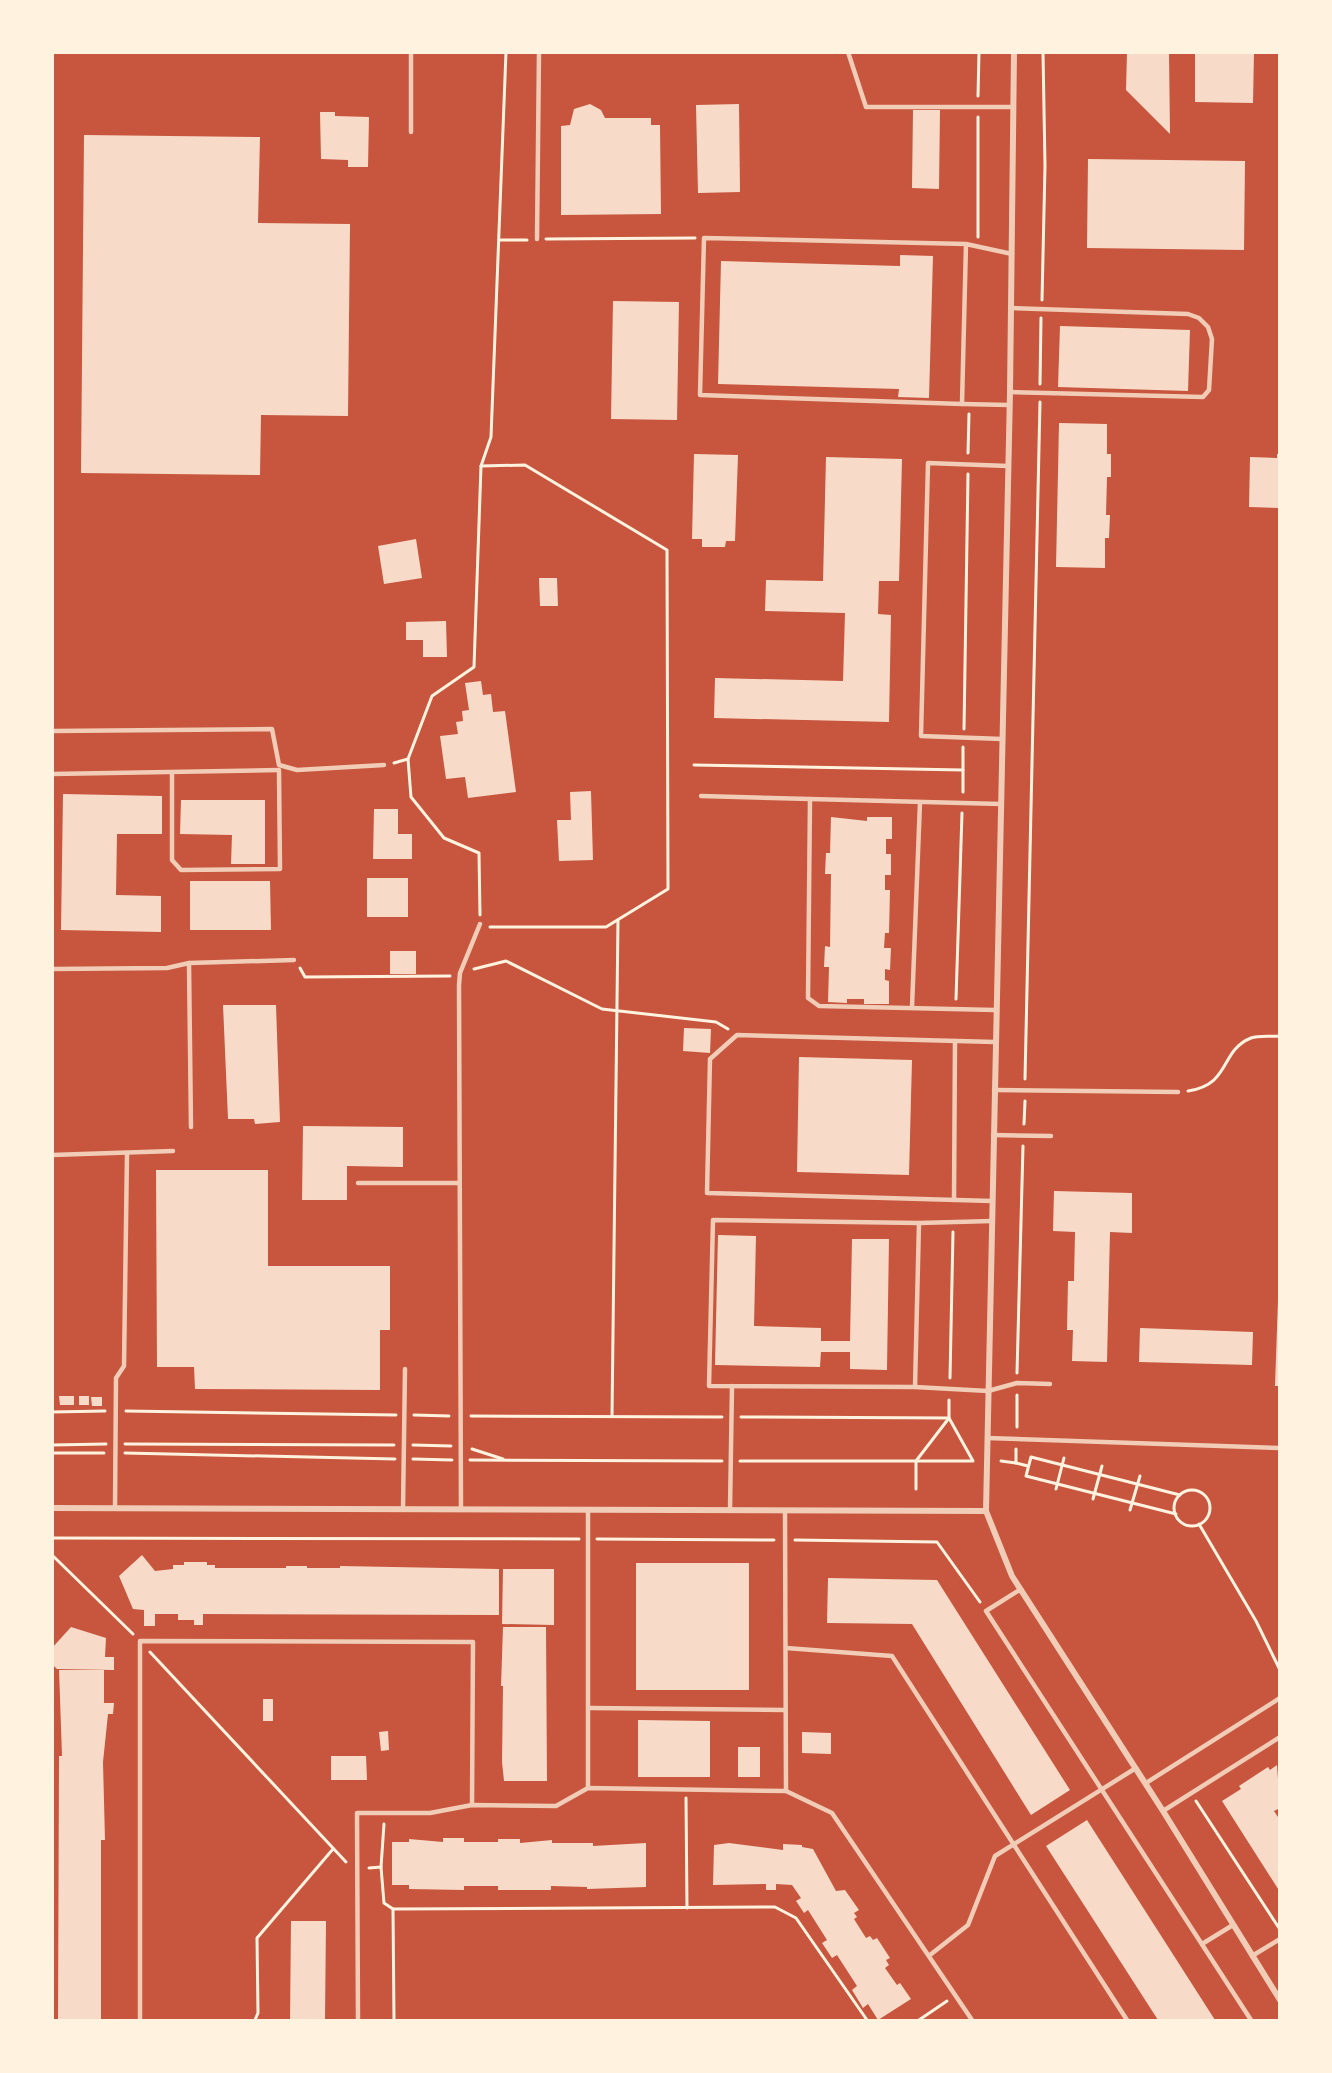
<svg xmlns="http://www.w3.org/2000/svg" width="1332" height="2073" viewBox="0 0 1332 2073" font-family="Lato,sans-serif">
<rect width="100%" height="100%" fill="#c8553d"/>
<g fill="#f7dbc8">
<polygon points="1127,52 1169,52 1170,134 1126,90"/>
<polygon points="1195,52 1254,52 1253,103 1195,102"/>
<polygon points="590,104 601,110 605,118 651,118 651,125 660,125 661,214 561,215 561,126 570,125 574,109"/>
<polygon points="739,104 740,192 698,193 696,105"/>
<polygon points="913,110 940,110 939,189 912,188"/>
<polygon points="320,112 335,112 335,116 369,117 368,167 348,167 348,160 321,159"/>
<polygon points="84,135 260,137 258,223 350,224 348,416 261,415 260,475 81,473"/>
<polygon points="1088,159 1245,161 1244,250 1087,248"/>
<polygon points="900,255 933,256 929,398 898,397 899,389 718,384 721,261 900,266"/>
<polygon points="613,301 679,302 677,420 611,419"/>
<polygon points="1060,326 1190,330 1188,391 1058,387"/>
<polygon points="1059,423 1107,424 1107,454 1111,454 1111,477 1107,477 1106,515 1110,515 1109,538 1105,538 1105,568 1056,567"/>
<polygon points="694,454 738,455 735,541 726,541 725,547 702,547 702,539 692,539"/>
<polygon points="1277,454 1280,454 1280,508 1249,507 1250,457 1277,458"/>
<polygon points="826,457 902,459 899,581 879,581 878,614 891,615 889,722 714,718 715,678 843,681 845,613 765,611 766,580 823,581"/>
<polygon points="416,539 422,578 384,584 378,546"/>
<polygon points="539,578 557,578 558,606 540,606"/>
<polygon points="446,621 447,657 423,657 423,640 406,640 406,622"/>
<polygon points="481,681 483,695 491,694 493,712 505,711 516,792 468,798 465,777 446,779 440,736 458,734 456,722 463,721 462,711 469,710 465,683"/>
<polygon points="591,791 593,860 559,861 557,820 571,820 570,792"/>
<polygon points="63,794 162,796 162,834 117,834 116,895 161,896 161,932 61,930"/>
<polygon points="181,800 265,800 265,864 231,864 232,835 180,834"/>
<polygon points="374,809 398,809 398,834 412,834 412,859 373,859"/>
<polygon points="831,817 867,821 867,817 892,817 892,839 886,839 886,854 891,854 891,875 885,875 885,890 890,890 889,933 885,933 884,948 891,948 890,970 885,969 885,980 889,981 889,1004 864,1004 864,999 847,999 847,1003 828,1002 829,967 824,967 825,946 830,947 831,874 825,874 826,853 830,853"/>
<rect x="367" y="878" width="41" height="39"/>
<polygon points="190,881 270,881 271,930 190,930"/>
<rect x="390" y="951" width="26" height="23"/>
<polygon points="223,1005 276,1005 280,1122 255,1124 254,1119 228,1119"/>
<polygon points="684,1028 711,1029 710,1053 683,1051"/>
<polygon points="799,1057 912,1060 909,1175 797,1172"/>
<polygon points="303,1126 403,1127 403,1167 347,1166 347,1200 302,1200"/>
<polygon points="156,1170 268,1170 268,1266 390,1266 390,1330 380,1330 380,1390 195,1389 194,1367 157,1367"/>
<polygon points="1054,1191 1132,1193 1132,1233 1110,1232 1107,1362 1072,1361 1073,1330 1067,1330 1068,1281 1074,1281 1075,1232 1053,1231"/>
<polygon points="718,1235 756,1236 754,1326 821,1328 821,1341 850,1341 852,1239 889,1239 887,1370 850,1369 850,1352 821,1352 820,1367 715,1365"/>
<polygon points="1278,1300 1280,1300 1280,1386 1275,1386"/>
<polygon points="1140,1328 1253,1332 1252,1365 1139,1362"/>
<polygon points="59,1396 74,1396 74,1405 60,1405"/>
<rect x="79" y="1396" width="10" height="9"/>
<polygon points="91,1397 102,1397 102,1406 92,1406"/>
<polygon points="142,1555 155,1571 173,1569 173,1565 184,1565 184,1562 207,1562 207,1565 215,1565 215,1568 286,1568 286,1566 307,1566 307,1568 340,1568 340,1566 499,1569 499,1615 203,1614 203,1625 194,1625 194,1620 178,1620 178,1614 155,1614 155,1626 144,1626 144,1610 133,1609 119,1576"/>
<rect x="636" y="1563" width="113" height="127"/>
<polygon points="503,1569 554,1569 554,1625 502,1624"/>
<polygon points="828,1578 937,1580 1070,1790 1031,1815 912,1624 827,1623"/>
<polygon points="71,1627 106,1638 105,1657 114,1657 114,1670 57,1669 52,1664 52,1648"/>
<polygon points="503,1627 546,1627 547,1781 504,1781 502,1762 503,1686 501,1686"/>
<polygon points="59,1670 104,1670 104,1703 114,1703 113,1714 108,1714 103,1762 105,1840 101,1840 101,2020 58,2020 59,1756 62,1756"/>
<rect x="263" y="1699" width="10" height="22"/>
<polygon points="638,1720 710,1721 710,1777 638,1777"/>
<polygon points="388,1731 389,1750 381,1751 379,1732"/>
<polygon points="802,1732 831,1733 831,1754 802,1753"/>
<rect x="738" y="1747" width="22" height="30"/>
<polygon points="331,1756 366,1756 367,1780 331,1780"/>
<polygon points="1277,1765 1280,1808 1274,1811 1280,1820 1280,1892 1222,1801 1241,1789 1239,1786 1268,1767 1270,1770"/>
<polygon points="1087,1820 1215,2020 1158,2020 1046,1846"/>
<polygon points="443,1838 464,1838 464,1842 498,1842 498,1839 520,1839 520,1843 552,1840 552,1843 593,1843 593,1846 646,1843 646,1887 587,1889 587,1887 551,1886 551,1890 498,1890 498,1886 464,1886 464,1890 409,1889 409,1885 392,1885 392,1842 409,1842 409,1839 443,1842"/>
<polygon points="729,1843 783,1850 783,1844 802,1845 802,1847 813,1849 836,1891 845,1890 859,1910 854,1913 857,1917 854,1919 866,1938 870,1936 873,1940 877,1938 890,1958 886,1960 889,1965 885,1968 897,1985 900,1983 911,1999 878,2020 868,2004 863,2008 852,1990 857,1986 837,1955 832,1958 822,1943 827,1940 808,1910 804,1913 796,1901 801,1898 792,1885 776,1884 776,1890 766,1890 766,1884 713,1885 714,1845"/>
<polygon points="291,1921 326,1921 325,2020 290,2020"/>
</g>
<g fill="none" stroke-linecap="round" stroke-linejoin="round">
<g stroke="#fff3e0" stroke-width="3">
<polyline points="978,96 979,52"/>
<polyline points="978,117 978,237"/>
<polyline points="546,239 695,238"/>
<polyline points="499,240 527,240"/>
<polyline points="1042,300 1045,166 1043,52"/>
<polyline points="1040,384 1041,318"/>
<polyline points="968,453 969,414"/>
<polyline points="481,466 525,465 667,550 668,889 606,927 490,927"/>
<polyline points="964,729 968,474"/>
<polyline points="394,763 408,759"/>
<polyline points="694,765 963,770"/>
<polyline points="963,792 963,747"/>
<polyline points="480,915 479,853 444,838 411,797 408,759 432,696 474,667 481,466 491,437 506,52"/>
<polyline points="300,968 305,977 450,976"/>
<polyline points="474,969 506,961 602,1009 716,1022 728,1029"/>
<polyline points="956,999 962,813"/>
<polyline points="1025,1079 1040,402"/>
<path d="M1188 1091C1232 1084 1219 1051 1251 1038 1259 1035 1271 1037 1280 1036"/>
<polyline points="1024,1124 1025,1101"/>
<polyline points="1017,1373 1023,1146"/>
<polyline points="950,1378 953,1232"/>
<polyline points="126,1411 396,1415"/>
<polyline points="52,1412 105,1411"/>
<polyline points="414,1415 449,1416"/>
<polyline points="471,1416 722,1417"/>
<polyline points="612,1416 618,920"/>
<polyline points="741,1417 949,1418"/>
<polyline points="1017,1427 1017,1395"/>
<polyline points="125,1444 394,1445"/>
<polyline points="52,1445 106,1444"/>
<polyline points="413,1445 451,1446"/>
<polyline points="472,1449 503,1459"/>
<polyline points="52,1453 104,1453"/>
<polyline points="125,1453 395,1459"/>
<polyline points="413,1459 452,1460"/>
<polyline points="470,1460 722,1461"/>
<polyline points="740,1461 973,1461 949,1418 949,1400"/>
<polyline points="1001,1461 1016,1463 1016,1449"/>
<polyline points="1016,1463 1028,1466"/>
<polyline points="916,1489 916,1461 949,1418"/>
<polyline points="1056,1489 1064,1458"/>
<circle cx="1192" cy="1508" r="18"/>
<polyline points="1093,1499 1102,1466"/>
<polyline points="1130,1510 1140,1476"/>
<polyline points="1176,1514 1026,1476 1031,1457 1180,1495"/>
<polyline points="1199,1524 1256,1621 1280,1670"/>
<polyline points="52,1538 579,1539"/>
<polyline points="597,1539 774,1540"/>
<polyline points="795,1540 937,1542 980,1602"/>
<polyline points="52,1555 133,1634"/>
<polyline points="150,1652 346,1862"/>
<polyline points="686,1798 687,1908"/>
<polyline points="1196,1801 1279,1928"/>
<polyline points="381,1867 384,1824"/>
<polyline points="369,1868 381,1867 384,1903 393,1909 775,1907 796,1918 867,2020"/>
<polyline points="393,1909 394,2020"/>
<polyline points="255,2020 258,2013 257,1938 333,1849"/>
<polyline points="919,2020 947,2001"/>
</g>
<g stroke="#f1ccb7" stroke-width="4.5">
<polyline points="848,52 866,107 1013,107"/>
<polyline points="411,132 411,52"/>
<polyline points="537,239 539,52"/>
<polyline points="966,244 962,404 700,395 704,238 966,244 1012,254"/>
<polyline points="1010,392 1203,397 1209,390 1212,339 1208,327 1199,318 1188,314 1011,308"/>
<polyline points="962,404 1009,405"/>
<polyline points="52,731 272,729 279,765 297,770 384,765"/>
<polyline points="1002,739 921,736 928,463 1008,466"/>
<polyline points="172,773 172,860 181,870 280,869 279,771"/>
<polyline points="52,774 279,770"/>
<polyline points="701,796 1001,804"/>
<polyline points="810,799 808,998 819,1006 995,1010"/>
<polyline points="189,963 191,1127"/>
<polyline points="52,969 167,968 189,963 294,960"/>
<polyline points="912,1007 920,802"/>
<polyline points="994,1090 1178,1092"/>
<polyline points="993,1135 1051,1136"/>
<polyline points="52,1155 173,1151"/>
<polyline points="358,1183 459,1183"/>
<polyline points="954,1200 955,1041"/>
<polyline points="992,1201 707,1193 710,1059 737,1035 995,1042"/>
<polyline points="992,1221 919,1223 713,1220 709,1386 915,1387 988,1391 1017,1383 1050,1384"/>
<polyline points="915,1387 919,1223"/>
<polyline points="987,1438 1280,1448"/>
<polyline points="115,1508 116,1378 124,1366 127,1154"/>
<polyline points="403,1509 405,1369"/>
<polyline points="461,1509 459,985 460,973 480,924"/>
<polyline points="730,1510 732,1386"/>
<polyline points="785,1511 786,1791"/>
<polyline points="1021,1589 986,1611 1251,2020"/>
<polyline points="786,1648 892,1656 1127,2020"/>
<polyline points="590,1708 785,1710"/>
<polyline points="1146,1783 1280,1698"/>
<polyline points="588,1788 588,1510"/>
<polyline points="1163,1811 1280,1737"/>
<polyline points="1202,1944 1233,1925"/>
<polyline points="930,1955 968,1925 995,1856 1136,1768"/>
<polyline points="1252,1956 1280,1939"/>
<polyline points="140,2020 140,1641 473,1642 472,1805"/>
<polyline points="358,2020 357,1813 430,1813 472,1805 556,1806 588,1788 786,1791 832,1813 972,2020"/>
</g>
<g stroke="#f1ccb7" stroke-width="6">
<polyline points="1014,52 1010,392 986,1511 1012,1576 1163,1811 1280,2000"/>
<polyline points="52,1508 986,1511"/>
</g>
</g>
<rect width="1332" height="2073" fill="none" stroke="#fff3e0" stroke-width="108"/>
</svg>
